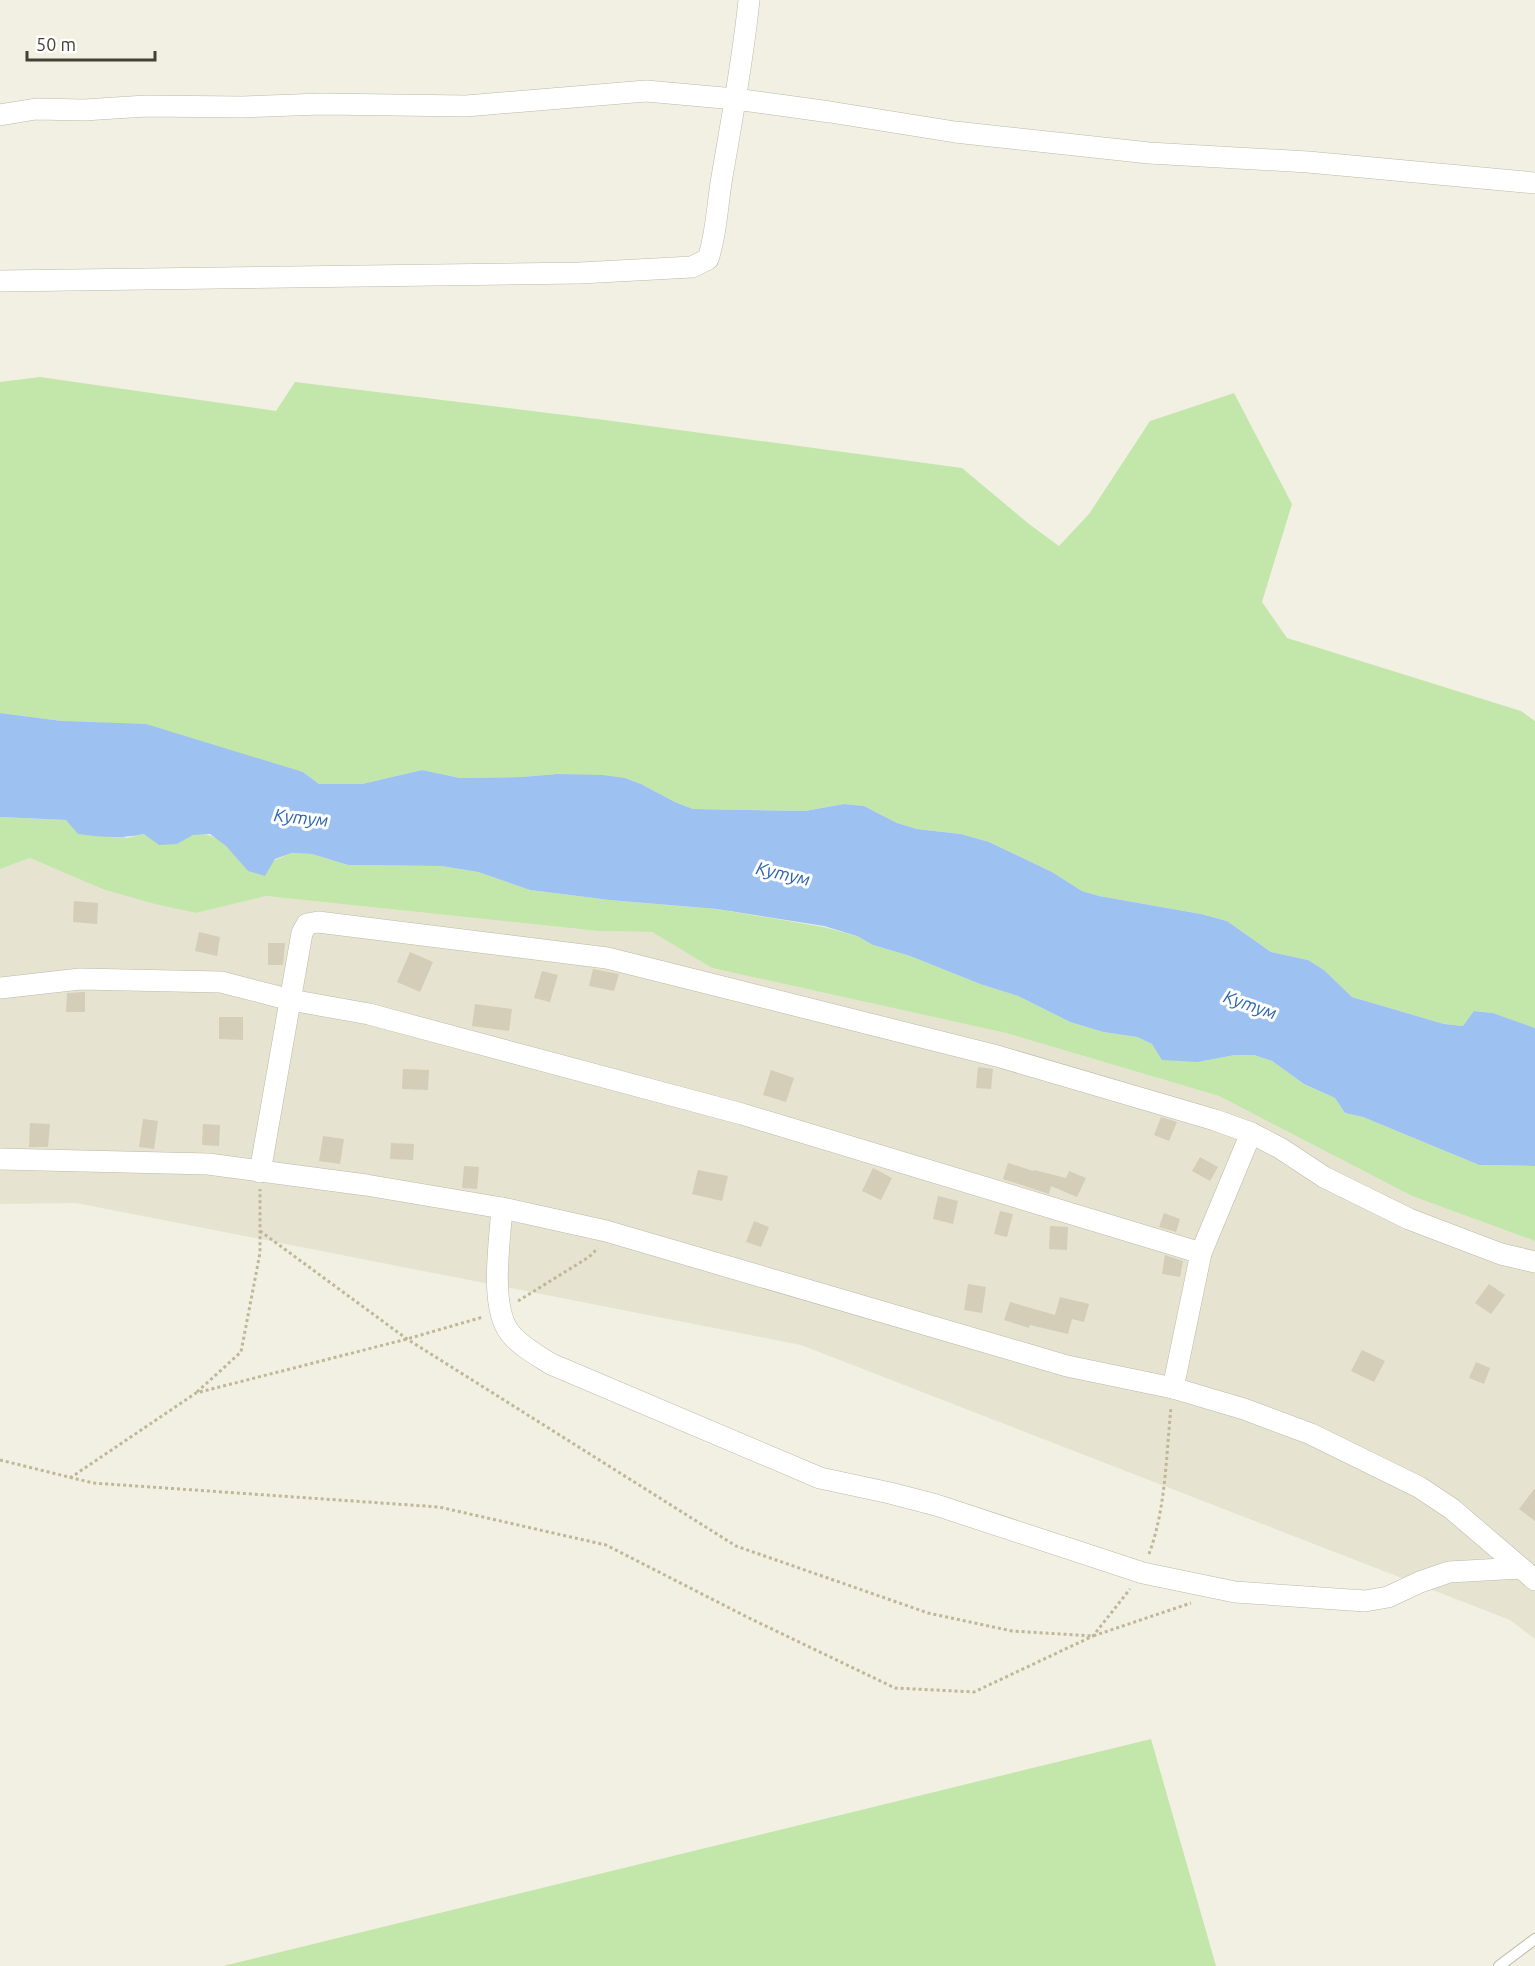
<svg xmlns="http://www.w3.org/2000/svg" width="1535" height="1966" viewBox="0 0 1535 1966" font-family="Ubuntu,sans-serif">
<rect width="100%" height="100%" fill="#f2f0e3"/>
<polygon fill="#e6e3d1" points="30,858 102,889 196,913 266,896 598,931 652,932 712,968 1006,1033 1219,1096 1412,1196 1535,1241 1535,1639 1510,1620 801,1345 76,1203 0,1204 0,869"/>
<g fill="#c3e7aa">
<polygon points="40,377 276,411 295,382 605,420 962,468 1029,524 1059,546 1089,514 1150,421 1234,393 1292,504 1262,602 1287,638 1521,711 1535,721 1535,1028 1493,1013 1475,1011 1463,1026 1444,1024 1352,997 1324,970 1308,960 1271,952 1227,921 1201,914 1099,896 1082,891 1052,872 989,842 961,834 917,829 897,823 864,806 844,804 805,811 693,809 675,802 641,784 625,778 557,774 521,777 460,778 422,770 362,784 319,784 303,772 62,721 0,713 0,382"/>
<path d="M0 817 67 820 127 838 144 834 177 844C182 841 188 836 194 835 218 829 234 855 248 871L292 853 312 854 348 865 441 866 478 872 530 890 609 900 717 909 824 927 857 936 873 945 910 956 980 984 1018 996 1070 1022 1103 1032 1137 1037 1152 1044 1198 1062 1235 1055H1254L1272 1061 1304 1084 1335 1098 1345 1113 1363 1117 1479 1165 1535 1166V1241L1412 1196 1219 1096 1006 1033 712 968 652 932 598 931 266 896 196 913 155 904 102 889 30 858 0 869Z"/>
<polygon points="1151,1739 1216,1966 223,1966"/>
</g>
<path fill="#9dc2f1" d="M0 713 62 721 146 724 303 772 319 784H362L422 770 460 778 521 777 557 774 602 775 625 778 641 784 675 802 693 809 805 811 844 804 864 806 897 823 917 829 961 834 989 842 1052 872 1082 891 1099 896 1201 914 1227 921 1271 952 1308 960 1324 970 1352 997 1444 1024 1463 1026 1474 1011 1493 1013 1535 1028V1166L1479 1165 1363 1117 1345 1113 1335 1098 1304 1084 1272 1061 1254 1055H1235L1198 1062 1162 1060 1152 1044 1137 1037 1103 1032 1070 1022 1018 996 980 984 910 956 873 945 857 936 824 926 717 909 609 900 530 890 478 872 441 866 348 865 312 854 292 853 275 859 265 876 248 871 226 846 210 834 193 835 177 844 159 845 144 834C122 839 101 837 78 834L66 820 0 817Z"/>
<g fill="#d4cdb8">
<polygon points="74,901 98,903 97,924 73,922"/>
<polygon points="199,932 220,937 217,956 195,951"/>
<polygon points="268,943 285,943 283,965 268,965"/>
<polygon points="410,952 433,962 420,992 397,982"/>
<polygon points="593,969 619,974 614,991 589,986"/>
<polygon points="542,971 558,975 550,1002 534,998"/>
<polygon points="85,992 85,1012 66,1012 67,993"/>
<polygon points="475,1004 512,1009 509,1031 472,1026"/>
<polygon points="219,1017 243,1017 243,1040 219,1039"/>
<polygon points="978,1067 993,1069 991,1089 976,1088"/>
<polygon points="403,1069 429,1070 428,1090 402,1089"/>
<polygon points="771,1070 794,1078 786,1102 763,1095"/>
<polygon points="1161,1117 1177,1122 1169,1141 1154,1135"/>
<polygon points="143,1119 158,1121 154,1149 139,1147"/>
<polygon points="30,1123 50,1124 48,1147 29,1147"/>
<polygon points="203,1124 220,1125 219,1146 202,1145"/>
<polygon points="323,1136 344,1139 340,1164 319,1161"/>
<polygon points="391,1143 414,1144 413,1160 390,1159"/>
<polygon points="1200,1157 1218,1167 1210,1181 1192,1171"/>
<polygon points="1008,1163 1033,1171 1034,1170 1066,1178 1069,1171 1086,1178 1077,1197 1051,1186 1049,1194 1003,1179"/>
<polygon points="464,1166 479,1167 477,1189 462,1188"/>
<polygon points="873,1168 892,1178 881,1200 862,1191"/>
<polygon points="698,1170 728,1176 722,1201 692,1194"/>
<polygon points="938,1196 958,1201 953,1224 933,1219"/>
<polygon points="1000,1211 1013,1214 1007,1237 994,1234"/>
<polygon points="1164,1213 1180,1219 1176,1232 1159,1227"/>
<polygon points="754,1221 769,1227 761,1247 746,1242"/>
<polygon points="1050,1226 1068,1227 1067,1250 1049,1249"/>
<polygon points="1165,1255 1183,1261 1180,1277 1162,1274"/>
<polygon points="968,1284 986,1287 982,1313 964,1310"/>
<polygon points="1489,1284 1505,1295 1491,1314 1475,1303"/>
<polygon points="1060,1297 1089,1304 1084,1322 1072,1319 1068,1334 1030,1325 1029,1328 1004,1320 1010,1302 1055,1315"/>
<polygon points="1362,1350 1385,1361 1374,1382 1351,1371"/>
<polygon points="1476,1362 1490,1368 1484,1384 1469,1378"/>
<polygon points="1535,1488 1535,1521 1519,1509"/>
</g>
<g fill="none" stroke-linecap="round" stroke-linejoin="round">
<defs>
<polyline id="lane" points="1499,1966 1535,1939"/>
<g id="street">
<polyline points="0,115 36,109 84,110 146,106 242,107 321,104 466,106 646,91 735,99 830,112 955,132 1149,153 1308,162 1535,183"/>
<path d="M0 281 580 273 692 267 708 259C717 232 717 205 722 177 732 118 743 60 749 0"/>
<polyline points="0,988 80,979 221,982 291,1000 369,1014 742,1114 1201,1253"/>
<polyline points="0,1159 208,1164 366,1185 502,1208 606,1231 1067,1366 1173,1388 1244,1409 1311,1434 1419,1487 1452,1509 1535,1580"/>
<polyline points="260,1172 302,933 307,924 318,922 607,958 997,1056 1215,1120 1251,1133 1280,1148 1324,1177 1409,1219 1501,1254 1535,1262"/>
<path d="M502 1208C500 1241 489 1306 510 1333 520 1346 537 1355 551 1364L820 1478 890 1493 936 1505 1143 1573 1235 1592 1365 1601 1388 1597 1420 1582 1449 1572 1521 1568"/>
<polyline points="1173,1388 1201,1253 1251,1133"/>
</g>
</defs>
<use href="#lane" stroke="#bdb9a6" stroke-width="12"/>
<use href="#street" stroke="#bdb9a6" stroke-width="22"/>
<g stroke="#bfb797" stroke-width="3" stroke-dasharray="3 3" stroke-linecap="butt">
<polyline points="260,1231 407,1339 736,1546 928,1613 1012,1631 1093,1636 1191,1603"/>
<polyline points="518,1301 589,1257 598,1248"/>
<polyline points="197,1392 241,1352 260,1253 260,1189"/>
<polyline points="0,1460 93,1483 439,1507 606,1545 749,1618 895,1688 974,1692 1093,1636 1130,1589"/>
<polyline points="70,1478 196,1393 407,1339 483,1317"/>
<path d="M1149 1554C1166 1508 1166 1456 1171 1407"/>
</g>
<use href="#lane" stroke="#fff" stroke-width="10"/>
<use href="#street" stroke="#fff" stroke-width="21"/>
</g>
<g text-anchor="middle" stroke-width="6" stroke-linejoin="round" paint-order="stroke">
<g font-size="18" font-style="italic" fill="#2c64b0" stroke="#fff">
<text transform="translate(301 818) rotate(6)" y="6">Кутум</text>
<text transform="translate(783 874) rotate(13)" y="6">Кутум</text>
<text transform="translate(1250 1005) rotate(19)" y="6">Кутум</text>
</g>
</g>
<path d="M27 51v9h128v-9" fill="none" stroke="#444033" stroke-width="3"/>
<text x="36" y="51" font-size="18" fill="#444033" stroke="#ffffff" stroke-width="4.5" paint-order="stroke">50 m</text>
</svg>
